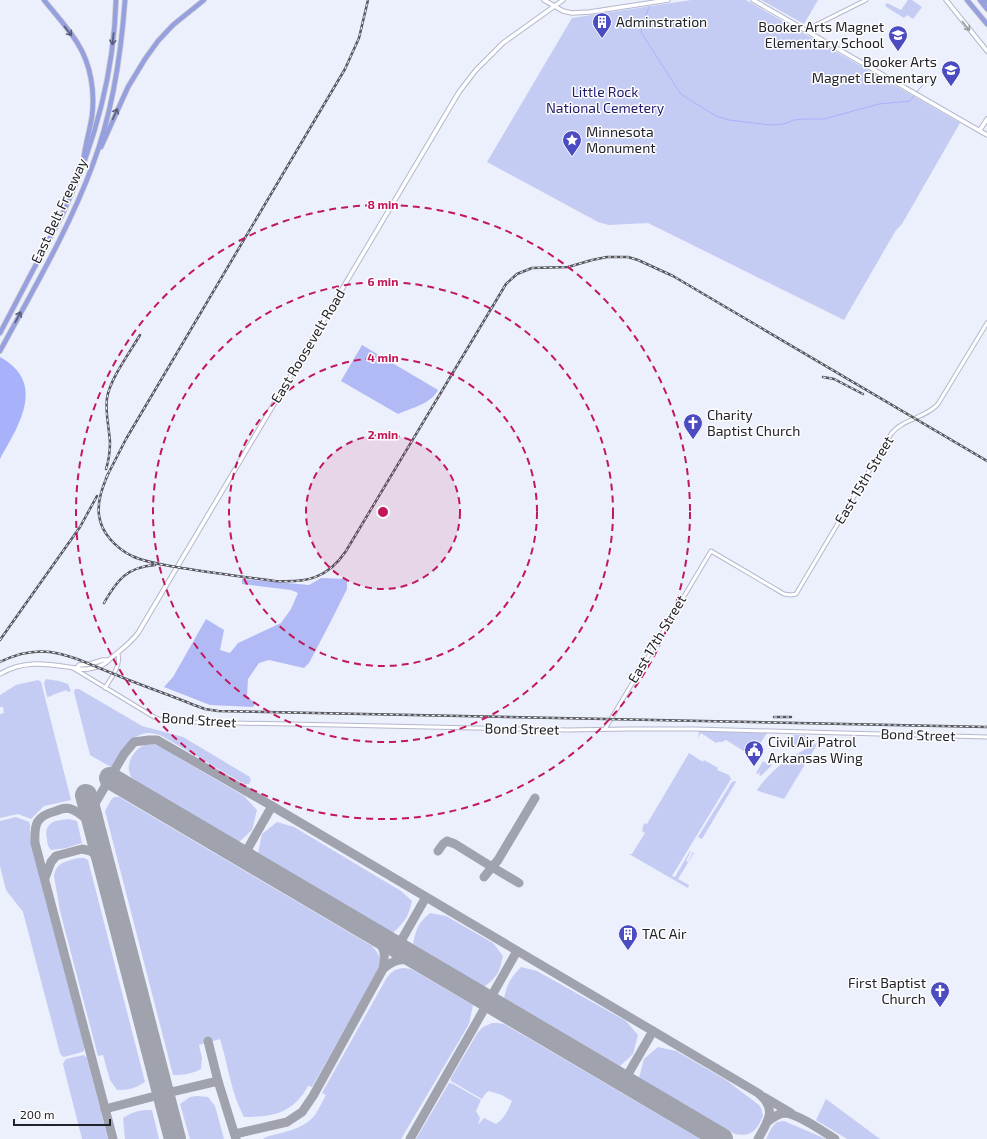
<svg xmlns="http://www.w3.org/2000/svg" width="987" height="1139" viewBox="0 0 987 1139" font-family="'Exo 2',sans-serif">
<rect width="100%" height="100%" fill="#eceffc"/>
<g fill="#c5ccf4">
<polygon points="691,0 746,0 960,123 902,224 896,230 844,320 648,223 609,225 598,222 487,162 572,18"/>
<polygon points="761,0 818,0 804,24"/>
<polygon points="908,0 912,0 922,7 913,19 907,15 904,18 885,6 887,3 901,10"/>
<polygon points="46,679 59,681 68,684 71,691 67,692 67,690 52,695 52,696 47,697 44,683"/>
<polygon points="38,680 41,682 71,800 44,806 31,819 18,814 0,818 0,714 4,713 3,707 0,707 0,695 16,685"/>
<path d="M75 689H79L142 726 183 737 250 777 251 780 249 784H244L162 736C136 725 125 747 114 766L111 767 90 755 74 692Z"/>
<polygon points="699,731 767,733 752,756 726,740 722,742 717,742 716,743 701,733 698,738"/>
<polygon points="793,735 804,735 807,737 807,739 805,742 795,749 793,745 793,736 792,736"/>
<path d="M817 743 815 748 784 799 758 791 757 790C774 766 792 756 817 743Z"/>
<path d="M147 744 155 745 160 747 244 796 257 810 252 830 239 842 137 782C136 780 134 779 132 778 123 765 134 748 147 744Z"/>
<polygon points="689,753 703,762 704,760 718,768 717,770 729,775 731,779 672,876 675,877 690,851 691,851 686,861 688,862 693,852 694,853 678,879 689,885 688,888 629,854 632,854 645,833 642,831 644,823 647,824"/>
<polygon points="763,761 769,765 770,764 772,765 761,776 759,775 760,772 758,774 756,773"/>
<polygon points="735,781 736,782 702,839 698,837 732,782"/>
<path d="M114 797H119L372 946C380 955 381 958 378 970L312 1087 308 1086C293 1113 274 1117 244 1117 231 1093 228 1065 220 1039L199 1045 202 1058 201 1069C192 1074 183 1075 173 1075L105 811 111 800Z"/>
<polygon points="16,817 29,822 30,825 30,837 84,1046 84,1051 82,1052 64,1057 62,1056 60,1053 23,912 6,890 0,866 0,821"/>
<path d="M69 819 77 821 82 843 66 848 51 850C48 847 47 843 47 839 43 822 56 820 69 819Z"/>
<path d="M277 822 294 827 401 891 412 901C408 918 405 921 393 933L258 853 262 834Z"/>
<path d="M78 858H84L88 860 145 1082C134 1089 129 1090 117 1090L110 1080 103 1055 98 1056 60 911 54 876C57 861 66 862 78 858Z"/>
<path d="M430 913 446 916 493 943 503 956C499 973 498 976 484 987L413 944C417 927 417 925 430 913Z"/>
<path d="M521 967 537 971 626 1021 638 1035 633 1054 620 1066 504 998C508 982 510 979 521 967Z"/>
<path d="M403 968 411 969 473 1005 469 1024 401 1139H263L266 1137C283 1132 303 1130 315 1115 319 1109 322 1102 326 1095L322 1093 386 979C391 972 395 969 403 968Z"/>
<path d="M492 1023H498L504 1024 700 1139H416L449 1083 453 1084 481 1100 476 1111 480 1118 478 1125 484 1118 496 1124C504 1119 508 1110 512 1101L502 1095 489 1091 486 1093 482 1099 451 1081V1078L478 1032 483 1027Z"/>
<path d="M658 1047 676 1051 726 1080 759 1105 761 1108 763 1116C756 1131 752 1137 735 1134L639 1078 644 1059Z"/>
<polygon points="84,1055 87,1058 108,1139 82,1139 63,1064 66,1059"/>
<polygon points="197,1096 208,1097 215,1106 224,1139 190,1139 180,1104 190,1097"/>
<polygon points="826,1099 880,1139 847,1139 816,1120"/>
<path d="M152 1110 159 1139H125L123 1118C134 1111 139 1110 152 1110Z"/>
<polygon points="784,1121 826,1139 766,1139 772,1127 777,1122"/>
</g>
<g fill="#b1baf4">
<path d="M362 345 438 390C431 404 411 408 398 414L341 381Z"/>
<polygon points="321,578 347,579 347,589 331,621 309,663 304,668 269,660 259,663 248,679 247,696 255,703 253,707 210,705 164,687 173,677 206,619 224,630 220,650 230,653 238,643 281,623 291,609 298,593 291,590 242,584 242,579 309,585"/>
</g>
<path fill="#a8b2fa" d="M0 357C47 383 19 425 0 459Z"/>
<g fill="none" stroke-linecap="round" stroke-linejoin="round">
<g stroke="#a8b2fa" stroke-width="1">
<polyline points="649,7 645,17 641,32 680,93 690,100 716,116 729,120 770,125 784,124 794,120 804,119 824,119 879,104 910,101 914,96"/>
<polyline points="916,93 926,81"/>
</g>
<g stroke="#a0a2ae" stroke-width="9">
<path d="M90 812 124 754 134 742 149 740H157L272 806 758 1093C778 1109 768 1121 758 1139"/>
<path d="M94 826C87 820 80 812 71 809 66 807 61 809 56 811 36 816 34 824 35 843L113 1139"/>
<polyline points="438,851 443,844 447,841 455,844 492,867 498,860 535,798"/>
<polyline points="243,857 272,806"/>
<polyline points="484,877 492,867 519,883"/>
<polyline points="45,878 51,862 56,856 82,849 91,851 103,863"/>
<polyline points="397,948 426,897"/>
<path d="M383 969C395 958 403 959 418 960"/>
<polyline points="208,1041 218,1081 236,1139"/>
<polyline points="624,1081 653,1031"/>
<polyline points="764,1097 791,1113"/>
<polyline points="105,1109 163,1094 218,1081"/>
<path d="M767 1122C772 1118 777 1114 784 1113 797 1113 824 1132 835 1139"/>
<path d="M235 1134 287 1122 302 1112 313 1096 383 969C386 950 384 949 374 934"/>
<polyline points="410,1139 474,1027 517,951"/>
</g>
<g stroke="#a0a2ae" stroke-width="22">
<polyline points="110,778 722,1139"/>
<polyline points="86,795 175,1139"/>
</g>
<defs>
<g id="tertiary">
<polyline points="806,30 866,0"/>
<polyline points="73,668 154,717 161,720 191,722 568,730 627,729 695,729 987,737"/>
<path d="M105 688C111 678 121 666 118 654"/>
<path d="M605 729 711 551 784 594 791 595 796 594 891 434C902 419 926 418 938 404L987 323"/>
</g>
<g id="secondary">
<polyline points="544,0 563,11 572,13 590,12 668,0"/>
<polyline points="753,0 987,135"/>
<polyline points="946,0 987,51"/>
<polyline points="980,130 987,119"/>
<polyline points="77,668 79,665 90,664 103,660 108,660"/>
<path d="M0 674C25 659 48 664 75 668 77 668 78 669 80 669 87 670 99 667 104 664 106 663 108 661 109 660 120 650 129 645 138 633L459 92 476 70 503 43 563 0"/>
</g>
<g id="motorway">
<path d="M44 0C56 15 69 29 78 44 91 65 95 92 92 116 90 129 86 142 84 156"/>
<polyline points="967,0 987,24"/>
<polyline points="980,0 987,9"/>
<polyline points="985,0 987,2"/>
<polyline points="101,147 128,87 145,59 158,41 173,25 204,0"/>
<path d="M0 333 63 213C94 146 114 74 116 0"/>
<path d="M0 351C33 290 69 229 93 164 113 111 121 55 125 0"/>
</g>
</defs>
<use href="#tertiary" stroke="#b4b8cd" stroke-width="5"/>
<use href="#secondary" stroke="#b4b8cd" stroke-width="5.5"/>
<use href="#motorway" stroke="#ceced0" stroke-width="6"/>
<use href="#tertiary" stroke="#fff" stroke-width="3"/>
<use href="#secondary" stroke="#fff" stroke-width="3.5"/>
<use href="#motorway" stroke="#97a0de" stroke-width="4.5"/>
<defs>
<g id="rail">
<polyline points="823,377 834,379 863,394"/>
<path d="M106 469C109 460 110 451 110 442 109 427 105 413 107 398 110 379 130 352 140 335"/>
<path d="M108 474C103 486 97 501 99 515 101 533 116 548 132 556 147 563 166 565 182 568 213 573 244 577 275 581 307 583 328 578 346 551L506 284 517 274 532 268 568 267 592 260 607 257H628L638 260 673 276 987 461"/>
<polyline points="106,478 126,439 345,69 359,38 368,0"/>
<path d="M104 603C117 580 127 567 155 565"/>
<polyline points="0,640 80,527 97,496"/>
<path d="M0 662C16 654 33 650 50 652 72 655 93 666 114 674 140 685 167 694 194 705L205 709 218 711 987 727"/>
<polyline points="774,717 791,717"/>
</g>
</defs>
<use href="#rail" stroke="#55565f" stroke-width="2.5"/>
<use href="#rail" stroke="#fdfdfd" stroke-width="1" stroke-dasharray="3" stroke-linecap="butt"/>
</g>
<defs><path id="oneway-shaft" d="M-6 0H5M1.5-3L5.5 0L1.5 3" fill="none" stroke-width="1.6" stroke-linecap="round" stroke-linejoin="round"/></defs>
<use stroke="#9b9c9f" href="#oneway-shaft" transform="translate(966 26) rotate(51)"/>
<g stroke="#565b7b">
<use href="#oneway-shaft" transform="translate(68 31) rotate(52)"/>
<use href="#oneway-shaft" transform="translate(113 39) rotate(96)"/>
<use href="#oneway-shaft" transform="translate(115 114) rotate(-67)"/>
<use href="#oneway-shaft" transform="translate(18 317) rotate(-62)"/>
</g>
<circle cx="383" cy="512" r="77" fill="#c2185b" fill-opacity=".12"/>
<g fill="none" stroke="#c2185b" stroke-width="2" stroke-dasharray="7 5">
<circle cx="383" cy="512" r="77"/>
<circle cx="383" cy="512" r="154"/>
<circle cx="383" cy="512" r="230"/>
<circle cx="383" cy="512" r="307"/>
</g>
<defs>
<symbol id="building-pin" viewBox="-11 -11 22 30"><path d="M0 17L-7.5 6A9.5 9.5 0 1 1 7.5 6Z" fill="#4c4cc2" stroke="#fdfdfd"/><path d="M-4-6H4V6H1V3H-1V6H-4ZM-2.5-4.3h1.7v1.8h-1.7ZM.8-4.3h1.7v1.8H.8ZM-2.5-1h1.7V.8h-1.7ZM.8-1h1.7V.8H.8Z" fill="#fff"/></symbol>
<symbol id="school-pin" viewBox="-11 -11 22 30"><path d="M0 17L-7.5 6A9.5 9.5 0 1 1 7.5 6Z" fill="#4c4cc2" stroke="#fdfdfd"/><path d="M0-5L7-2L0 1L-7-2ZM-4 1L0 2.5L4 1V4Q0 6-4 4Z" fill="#fff"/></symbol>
<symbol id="sight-pin" viewBox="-11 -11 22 30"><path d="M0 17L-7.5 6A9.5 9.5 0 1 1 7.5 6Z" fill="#4c4cc2" stroke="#fdfdfd"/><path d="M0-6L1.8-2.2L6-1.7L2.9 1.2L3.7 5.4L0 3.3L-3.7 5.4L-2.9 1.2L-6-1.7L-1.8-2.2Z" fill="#fff"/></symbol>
<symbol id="church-pin" viewBox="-11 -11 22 30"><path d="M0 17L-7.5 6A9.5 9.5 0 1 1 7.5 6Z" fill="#4c4cc2" stroke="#fdfdfd"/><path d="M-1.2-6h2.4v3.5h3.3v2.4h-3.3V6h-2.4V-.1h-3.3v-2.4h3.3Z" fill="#fff"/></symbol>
<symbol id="civic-pin" viewBox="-11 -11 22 30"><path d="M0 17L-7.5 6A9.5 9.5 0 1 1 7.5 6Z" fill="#4c4cc2" stroke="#fdfdfd"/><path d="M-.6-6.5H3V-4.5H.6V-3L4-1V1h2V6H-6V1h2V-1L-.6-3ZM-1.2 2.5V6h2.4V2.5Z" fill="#fff"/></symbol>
</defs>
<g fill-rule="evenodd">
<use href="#building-pin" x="591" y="11" width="22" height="30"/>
<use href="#school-pin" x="887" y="24" width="22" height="30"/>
<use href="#school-pin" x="940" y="59" width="22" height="30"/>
<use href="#sight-pin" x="561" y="129" width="22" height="30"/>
<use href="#church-pin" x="682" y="412" width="22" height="30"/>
<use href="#civic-pin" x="743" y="739" width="22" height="30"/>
<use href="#building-pin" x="617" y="923" width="22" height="30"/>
<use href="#church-pin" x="929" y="980" width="22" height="30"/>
</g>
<g text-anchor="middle" stroke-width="3" stroke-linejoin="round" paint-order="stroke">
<g font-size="14" fill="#21222a" stroke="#fdfdfd" text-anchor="start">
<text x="616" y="27">Adminstration</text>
<text x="884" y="32" text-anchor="end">Booker Arts Magnet<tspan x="884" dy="16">Elementary School</tspan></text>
<text x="937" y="67" text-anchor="end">Booker Arts<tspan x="937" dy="16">Magnet Elementary</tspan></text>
<text x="586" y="137">Minnesota<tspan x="586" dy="16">Monument</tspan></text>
<text x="707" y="420">Charity<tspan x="707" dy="16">Baptist Church</tspan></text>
<text x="768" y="747">Civil Air Patrol<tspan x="768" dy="16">Arkansas Wing</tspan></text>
<text x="642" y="939">TAC Air</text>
<text x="926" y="988" text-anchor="end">First Baptist<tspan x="926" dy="16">Church</tspan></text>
</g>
<g font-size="14" fill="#201a6a" stroke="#fdfdfd">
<text x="605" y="97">Little Rock<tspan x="605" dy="16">National Cemetery</tspan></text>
</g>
<g font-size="14" fill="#21222a" stroke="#fdfdfd">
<text transform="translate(59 211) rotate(-65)" y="5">East Belt Freeway</text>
<text transform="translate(308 346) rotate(-59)" y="5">East Roosevelt Road</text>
<text transform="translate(864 480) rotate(-59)" y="5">East 15th Street</text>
<text transform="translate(657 639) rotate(-59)" y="5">East 17th Street</text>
<text transform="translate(199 720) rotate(4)" y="5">Bond Street</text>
<text transform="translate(522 729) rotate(1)" y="5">Bond Street</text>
<text transform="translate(918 735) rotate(2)" y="5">Bond Street</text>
</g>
</g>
<circle cx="383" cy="512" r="6" fill="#c2185b" stroke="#fdfdfd" stroke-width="2"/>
<g font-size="12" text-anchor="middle" font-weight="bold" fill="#c2185b" stroke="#fdfdfd" stroke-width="3" stroke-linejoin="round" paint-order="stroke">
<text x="383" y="209">8 min</text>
<text x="383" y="286">6 min</text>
<text x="383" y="362">4 min</text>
<text x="383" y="439">2 min</text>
</g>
<path d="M14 1119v6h96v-6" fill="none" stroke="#21222a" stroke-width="2"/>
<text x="20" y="1119" font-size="12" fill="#21222a" stroke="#fdfdfd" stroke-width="3" paint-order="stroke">200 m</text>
</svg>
